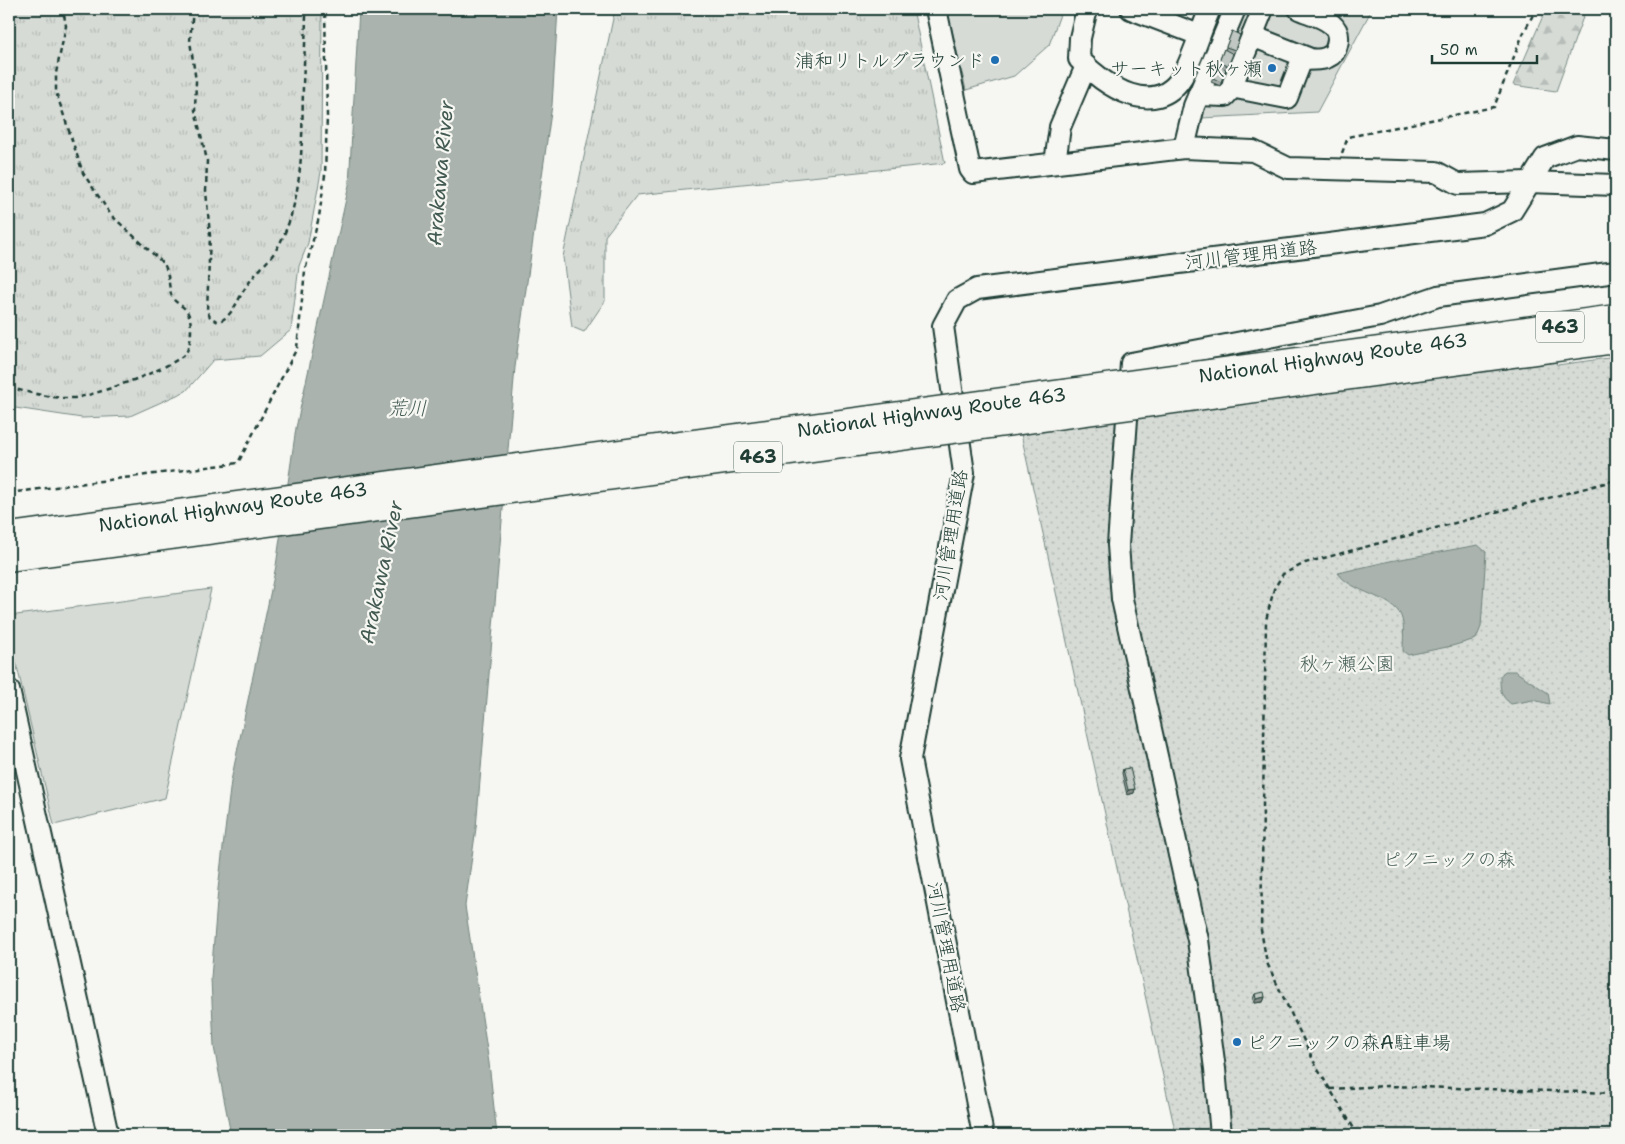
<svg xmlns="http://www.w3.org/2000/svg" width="1625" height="1144" viewBox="0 0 1625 1144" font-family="'Shantell Sans','Klee One',sans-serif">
<defs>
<pattern id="grass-tufts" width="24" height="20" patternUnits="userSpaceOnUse" patternTransform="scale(1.25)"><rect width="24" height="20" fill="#d6dbd6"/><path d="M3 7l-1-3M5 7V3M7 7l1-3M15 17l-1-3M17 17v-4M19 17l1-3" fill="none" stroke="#b7bdb8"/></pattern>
<pattern id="forest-firs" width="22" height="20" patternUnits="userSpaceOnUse" patternTransform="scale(1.25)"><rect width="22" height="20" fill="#d6dbd6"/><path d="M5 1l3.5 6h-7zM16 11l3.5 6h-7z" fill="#b7bdb8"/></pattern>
<pattern id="park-dots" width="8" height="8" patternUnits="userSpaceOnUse" patternTransform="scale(1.25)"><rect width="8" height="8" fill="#d6dbd6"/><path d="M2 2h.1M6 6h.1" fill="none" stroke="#b7bdb8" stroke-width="1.8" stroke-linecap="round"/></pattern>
</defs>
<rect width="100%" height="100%" fill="#f6f6f2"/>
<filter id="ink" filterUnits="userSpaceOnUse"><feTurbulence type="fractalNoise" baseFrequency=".02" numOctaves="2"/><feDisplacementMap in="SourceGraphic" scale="10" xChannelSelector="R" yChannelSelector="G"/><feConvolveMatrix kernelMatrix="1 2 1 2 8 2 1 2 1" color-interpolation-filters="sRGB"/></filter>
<g filter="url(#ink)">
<g fill="url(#grass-tufts)" stroke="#7a8c85">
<polygon points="9,9 322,9 321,172 308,243 299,266 291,330 260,356 213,360 186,391 130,416 82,418 9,407"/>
<polygon points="615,9 913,9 945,163 637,195 605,236 605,301 584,332 572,327 563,257"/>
</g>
<polygon fill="url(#forest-firs)" stroke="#7a8c85" points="1546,9 1586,9 1556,91 1513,85"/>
<polygon fill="url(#park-dots)" stroke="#7a8c85" points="1616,357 1616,1135 1176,1135 1021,434 1556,362 1557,365"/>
<g fill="#d6dbd6" stroke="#7a8c85">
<polygon points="947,9 1062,9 1049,45 1014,76 966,90"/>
<polygon points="1227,9 1372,9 1317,112 1182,119"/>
<polygon points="211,589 165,798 54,825 9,632 9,616"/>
</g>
<g fill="#aab3ae" stroke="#72847d">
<polygon points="359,9 558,9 552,105 515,367 476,828 465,906 489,1063 497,1135 231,1135 214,1047 211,978 218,889 231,781 276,566 296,428 349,185"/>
<path d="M1478 545 1486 552 1481 627 1476 639 1452 646 1408 655 1403 651C1403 640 1405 626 1401 616 1393 596 1351 593 1338 573L1390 561Z"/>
<path d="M1505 671H1515L1548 693 1550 704 1533 700 1511 704C1500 696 1500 689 1500 676Z"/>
</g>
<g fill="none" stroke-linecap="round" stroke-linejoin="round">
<defs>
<g id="minor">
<polyline points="936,9 970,169 973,173 1184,148 1253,151 1288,168 1436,172 1458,184 1528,182 1616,185"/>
<path d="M1087 9 1080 38 1079 59C1104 86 1155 120 1182 77 1193 58 1201 29 1210 9"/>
<polyline points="1131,9 1199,35"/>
<path d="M1263 9 1233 83 1236 88 1287 98 1301 62C1310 57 1319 62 1328 57 1333 55 1336 50 1337 45 1344 21 1315 16 1299 9"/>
<polyline points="1252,36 1308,58"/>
<polyline points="1198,95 1225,96 1235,85"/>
<polyline points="1184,148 1194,106 1235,9"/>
<polyline points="1055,163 1060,127 1086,66"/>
<polyline points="9,690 108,1135"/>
<polyline points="983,1135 910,759 964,473 943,326 957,300 977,289 1485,224 1512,211 1545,158 1577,146 1616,150"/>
<polyline points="1221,1135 1215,1069 1198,940 1122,599 1118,545 1131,363 1380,316 1438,296 1616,272"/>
</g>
<g id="highway">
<polyline points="1504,334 1616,319"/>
<polyline points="1506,354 1616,339"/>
</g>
</defs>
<use href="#minor" stroke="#1f3d34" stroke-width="24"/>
<use href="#highway" stroke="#1f3d34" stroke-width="31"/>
<g stroke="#1f3d34" stroke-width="2.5" stroke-dasharray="5 4" stroke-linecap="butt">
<path d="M193 9 190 41 196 81 195 110 207 160 206 191 210 235 207 311 210 317 218 322C234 316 238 297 248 284 260 267 273 259 282 239 304 193 302 135 303 85 304 60 306 34 306 9"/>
<polyline points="1342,153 1348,137 1494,107 1523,34 1536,9"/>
<path d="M9 388C30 392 51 399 73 398 91 397 180 366 187 351 192 341 193 318 186 310 182 305 175 303 172 297 168 287 170 275 164 264L111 215 83 173 56 92V73L66 26 63 9"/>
<polyline points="9,493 238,463 297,348 305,271 319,217 325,175 327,116 325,9"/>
<polyline points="1330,1089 1387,1086 1616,1093"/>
<polyline points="1358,1135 1317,1068 1267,963 1261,930 1266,620 1274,589 1283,574 1305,563 1616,480"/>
</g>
<use href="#minor" stroke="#f6f6f2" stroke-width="20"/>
<use href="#highway" stroke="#f6f6f2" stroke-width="28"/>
<defs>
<g id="highway-bridge">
<path id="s1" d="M9 537 1504 334"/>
<polyline points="9,557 1506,354"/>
</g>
</defs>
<use href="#highway-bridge" stroke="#1f3d34" stroke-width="31" stroke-linecap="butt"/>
<use href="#highway-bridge" stroke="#f6f6f2" stroke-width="28"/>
</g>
<g fill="#a6aca8" stroke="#1f3d34">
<polygon points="1232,31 1240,35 1233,55 1226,70 1220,86 1211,82 1224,49 1225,50"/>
<polygon points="1123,769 1134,793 1127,795 1122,773"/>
<polygon points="1255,994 1265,997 1263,1002 1254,1003 1253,999"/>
</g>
<g fill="#878c88" stroke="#1f3d34">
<polygon points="1135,789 1134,793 1127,795 1128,790"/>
<polygon points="1265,997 1263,1002 1254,1003 1256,999"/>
</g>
<g fill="#c1c8c3" stroke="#1f3d34">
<polygon points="1232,31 1240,35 1235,50 1226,47"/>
<polygon points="1224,49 1233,54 1228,66 1219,62"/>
<polygon points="1218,65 1226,69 1221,82 1213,78"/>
<polygon points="1130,768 1135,789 1128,790 1123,769"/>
<polygon points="1264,992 1265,997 1256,999 1255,994"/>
</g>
</g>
<g fill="#1f6fb2" stroke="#f6f6f2" stroke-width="2">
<circle cx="995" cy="60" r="5"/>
<circle cx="1272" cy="68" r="5"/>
<circle cx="1237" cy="1042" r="5"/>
</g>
<g text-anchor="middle" stroke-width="4.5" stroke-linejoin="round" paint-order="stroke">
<g fill="#f6f6f2" stroke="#60746d" stroke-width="1">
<rect x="1536" y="311.5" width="48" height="31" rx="4"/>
<rect x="734" y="441.5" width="48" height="31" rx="4"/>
</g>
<g font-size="18" font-weight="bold" fill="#1f3d34">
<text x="1560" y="333">463</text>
<text x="758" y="463">463</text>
</g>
<g font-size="19" fill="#1f3d34" stroke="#f6f6f2" text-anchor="end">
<text x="985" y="67">浦和リトルグラウンド</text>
<text x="1262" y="75">サーキット秋ヶ瀬</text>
<text x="1247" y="1049" text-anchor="start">ピクニックの森A駐車場</text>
</g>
<g font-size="19" fill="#1f3d34" stroke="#f6f6f2">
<text transform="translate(1251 254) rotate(-7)" y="7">河川管理用道路</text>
<text dy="7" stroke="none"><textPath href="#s1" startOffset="1336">National Highway Route 463</textPath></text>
<text dy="7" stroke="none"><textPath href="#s1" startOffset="931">National Highway Route 463</textPath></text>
<text dy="7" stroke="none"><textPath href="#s1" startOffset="226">National Highway Route 463</textPath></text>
<text transform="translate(950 535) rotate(-81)" y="7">河川管理用道路</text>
<text transform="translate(947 947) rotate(79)" y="7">河川管理用道路</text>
</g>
<g font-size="19" fill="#445d54" stroke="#f6f6f2">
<text x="1347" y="670">秋ヶ瀬公園</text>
<text x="1449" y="866">ピクニックの森</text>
</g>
<g font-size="20" font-style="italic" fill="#425a52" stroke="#f6f6f2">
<text transform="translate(440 173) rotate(-85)" y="7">Arakawa River</text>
<text x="407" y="415">荒川</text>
<text transform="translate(381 572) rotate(-78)" y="7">Arakawa River</text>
</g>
</g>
<rect width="1625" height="1144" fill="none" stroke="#f6f6f2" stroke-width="30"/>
<rect x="15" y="15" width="1595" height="1114" fill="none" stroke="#1f3d34" stroke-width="2" filter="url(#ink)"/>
<path d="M1432 55v8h105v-8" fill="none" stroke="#1f3d34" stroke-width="2.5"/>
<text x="1440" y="55" font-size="15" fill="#1f3d34" stroke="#f6f6f2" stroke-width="4" paint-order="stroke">50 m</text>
</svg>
